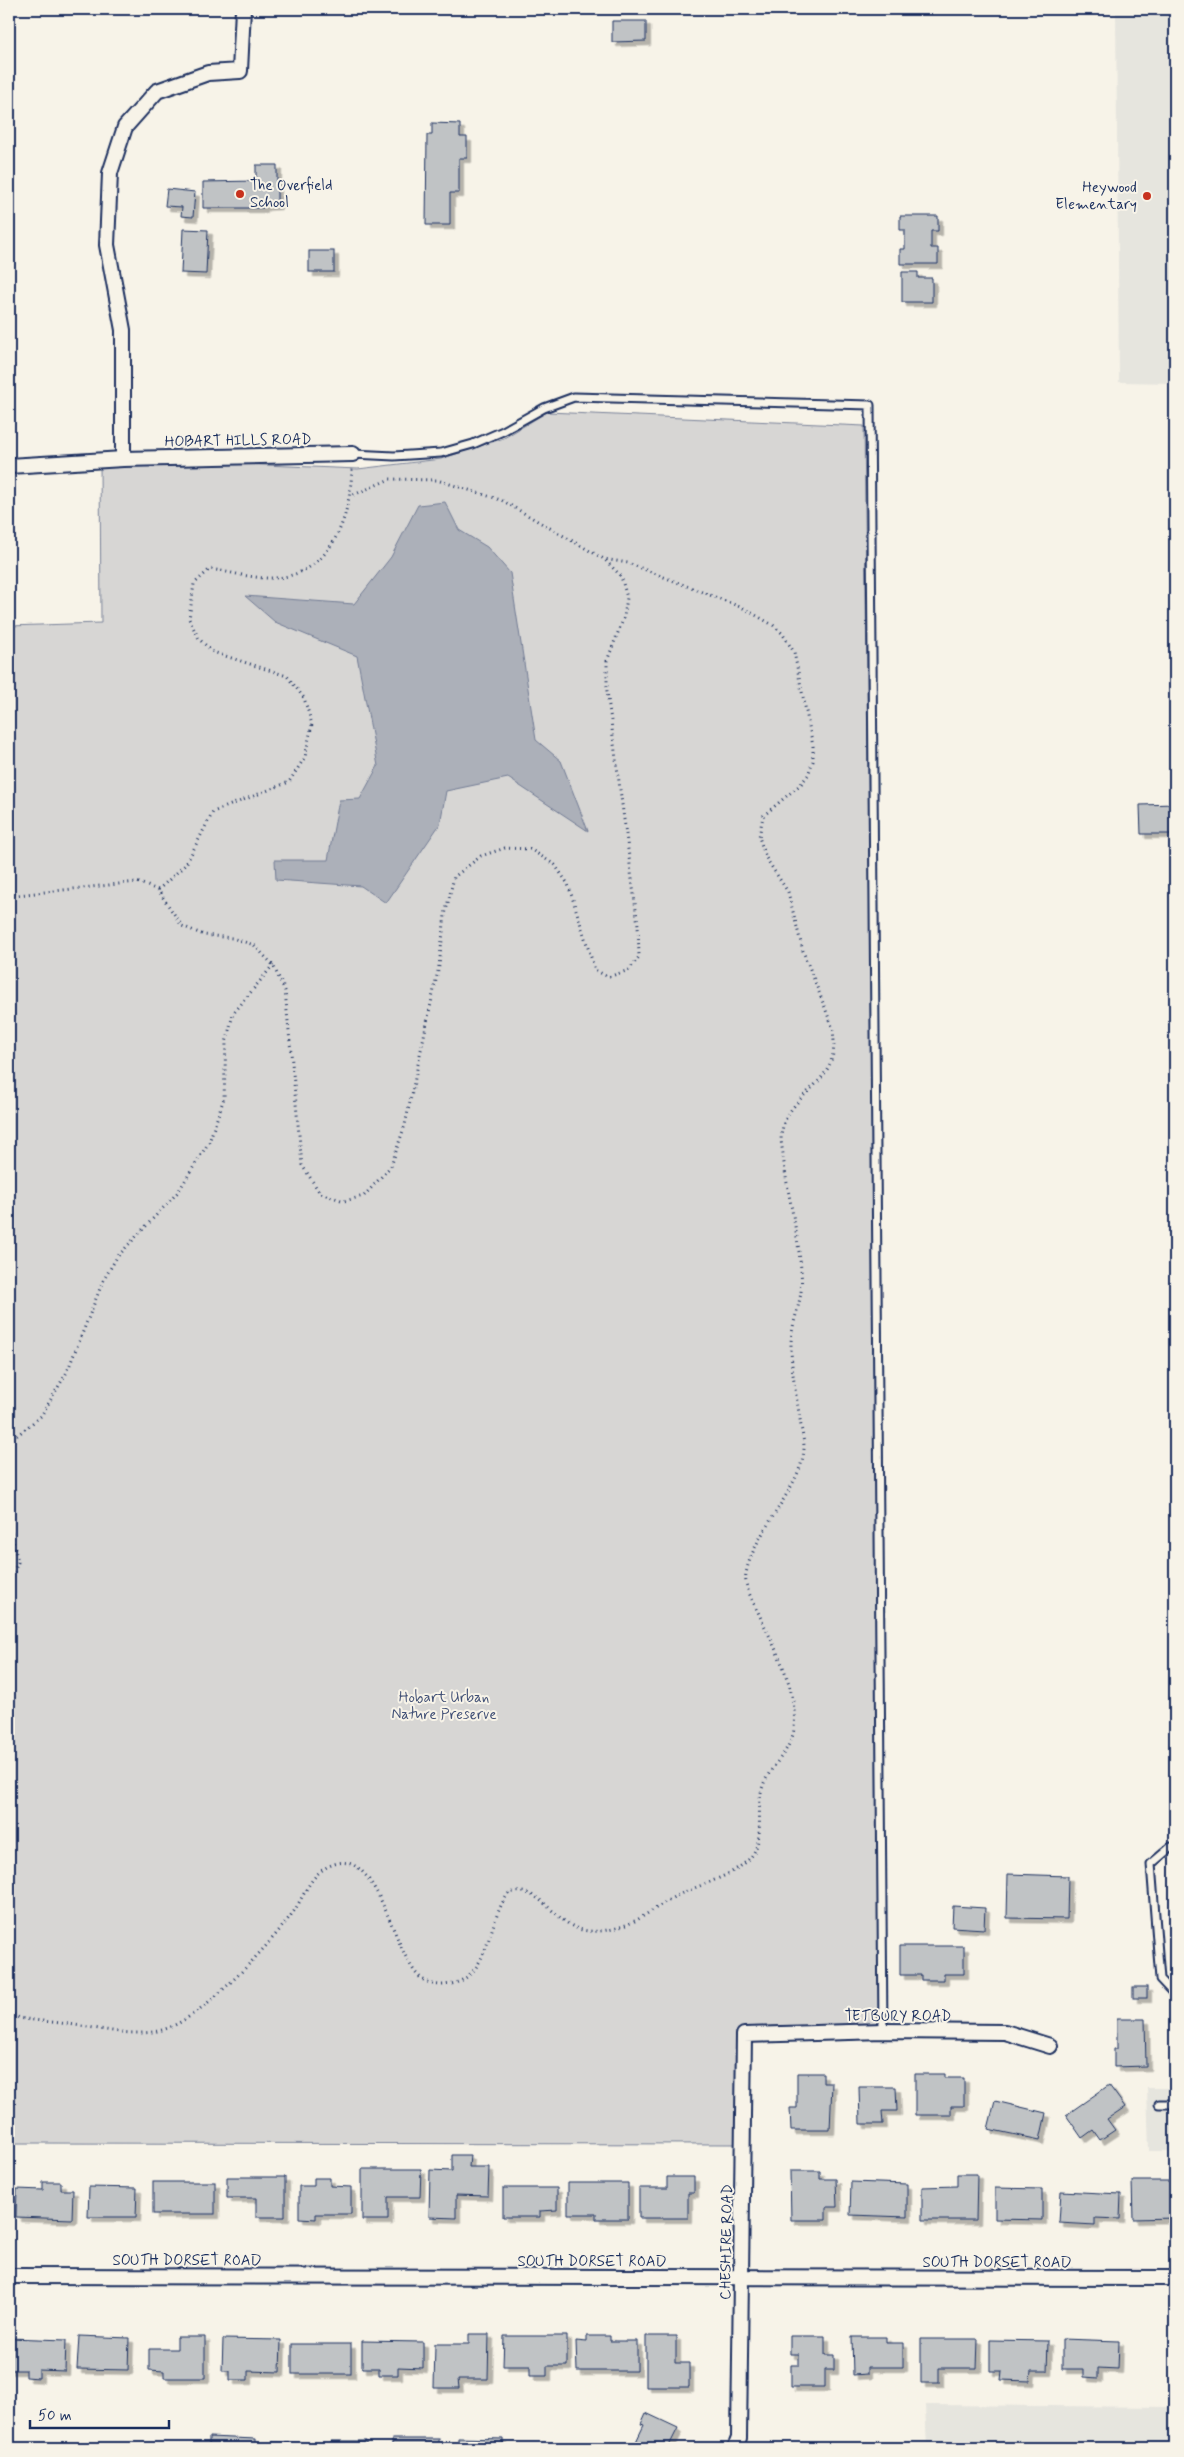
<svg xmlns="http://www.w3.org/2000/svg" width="1184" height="2457" viewBox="0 0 1184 2457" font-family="Mynerve,sans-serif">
<defs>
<filter id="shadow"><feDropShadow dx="4.5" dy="4.5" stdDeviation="0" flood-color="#0004"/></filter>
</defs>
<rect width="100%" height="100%" fill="#f7f3e8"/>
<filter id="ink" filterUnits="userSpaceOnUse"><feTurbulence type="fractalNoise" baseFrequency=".02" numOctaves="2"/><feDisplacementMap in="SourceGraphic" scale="10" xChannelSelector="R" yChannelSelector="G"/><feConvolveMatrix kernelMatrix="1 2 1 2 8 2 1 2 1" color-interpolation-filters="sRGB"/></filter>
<g filter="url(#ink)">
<g fill="#e6e5de">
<polygon points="1116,9 1175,9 1175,383 1119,382"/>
<polygon points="1147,2088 1175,2088 1175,2151 1149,2151"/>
<polygon points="925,2405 1175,2407 1175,2448 927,2448"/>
</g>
<polygon fill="#d7d6d4" stroke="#798299" points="547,412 864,426 883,2031 745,2035 743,2144 9,2143 9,626 101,623 100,460 123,459 358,469 441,459 504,438"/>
<polygon fill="#acb0b9" stroke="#727c95" points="445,502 459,530 487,547 510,573 536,740 561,761 588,831 508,778 446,791 440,824 386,903 361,886 276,880 275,860 328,860 339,800 360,799 378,766 357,656 275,622 245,596 354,604 391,557 418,505"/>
<g fill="#c0c3c5" stroke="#1b2f5e" filter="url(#shadow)">
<polygon points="612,21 646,21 646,41 612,42"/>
<polygon points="432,123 460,124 460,137 467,137 467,158 459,158 459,193 450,193 450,225 426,225 427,135 432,135"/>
<polygon points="256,165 277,165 277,205 263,206 263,208 203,208 203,182 256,181"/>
<polygon points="167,189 195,192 193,217 181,216 182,207 165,206"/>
<polygon points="900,216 938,216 938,231 931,231 931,248 938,248 938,264 900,264 900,249 905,249 905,230 900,230"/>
<polygon points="183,229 208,230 206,274 181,273"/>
<rect x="309" y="251" width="25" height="21"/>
<polygon points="902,272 918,272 918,278 932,278 932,302 902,302"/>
<polygon points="1175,804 1175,834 1141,834 1140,805"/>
<polygon points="1008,1874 1068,1876 1067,1919 1007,1918"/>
<polygon points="953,1906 985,1908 984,1929 952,1927"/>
<polygon points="900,1946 964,1946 964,1974 944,1974 944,1980 921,1980 921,1975 900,1975"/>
<rect x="1133" y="1987" width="14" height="11"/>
<polygon points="1117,2019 1145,2019 1146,2066 1114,2067 1114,2049 1117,2049"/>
<polygon points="797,2073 823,2073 823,2083 832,2083 830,2130 791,2130 790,2108 797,2108"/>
<polygon points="915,2074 945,2074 945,2078 964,2078 964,2106 951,2106 951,2115 915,2115"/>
<polygon points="1109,2085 1125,2107 1107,2119 1115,2130 1100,2140 1093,2130 1082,2138 1066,2115"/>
<polygon points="859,2087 896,2087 897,2111 882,2111 883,2124 860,2124"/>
<polygon points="995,2101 1046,2113 1040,2140 988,2129"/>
<polygon points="452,2155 470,2155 469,2167 489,2167 488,2196 456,2195 456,2218 429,2217 430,2170 452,2171"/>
<polygon points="362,2169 421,2169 420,2197 388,2197 388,2220 362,2220"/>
<polygon points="790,2171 820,2171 820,2179 836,2179 837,2207 826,2207 826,2220 791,2220"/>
<polygon points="957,2174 977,2174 976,2220 922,2220 922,2187 957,2186"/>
<polygon points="227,2177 285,2177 285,2217 256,2217 256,2198 227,2198"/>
<polygon points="667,2177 694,2177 694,2193 688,2193 688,2218 639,2218 639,2188 667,2188"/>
<polygon points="314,2178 330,2178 330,2186 351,2187 351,2214 316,2214 316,2219 299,2218 299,2186 314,2186"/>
<polygon points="1132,2181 1175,2181 1175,2218 1133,2219"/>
<polygon points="43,2182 61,2182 61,2190 73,2190 72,2219 16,2217 17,2189 43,2190"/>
<rect x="153" y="2182" width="62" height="32"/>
<polygon points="851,2182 907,2184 907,2217 850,2215"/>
<polygon points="568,2183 628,2183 628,2219 596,2219 596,2214 568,2214"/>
<polygon points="89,2187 137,2188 136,2217 88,2217"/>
<polygon points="503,2188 557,2188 557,2210 540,2211 540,2217 503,2217"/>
<polygon points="995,2188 1042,2189 1042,2220 995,2219"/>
<polygon points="1061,2191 1121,2194 1120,2219 1095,2218 1095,2225 1059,2223"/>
<polygon points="469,2334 489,2334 488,2379 458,2379 459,2388 434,2388 435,2344 469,2344"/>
<polygon points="79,2336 129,2338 128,2370 77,2369"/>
<polygon points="504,2336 567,2336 567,2366 547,2366 547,2376 530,2376 530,2366 503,2366"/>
<polygon points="587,2336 610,2336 610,2341 637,2341 637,2371 577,2371 576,2341 587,2342"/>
<polygon points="646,2336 676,2336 676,2363 689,2363 689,2387 646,2387"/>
<polygon points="790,2336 825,2336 825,2355 834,2355 834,2370 825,2370 825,2387 791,2387 791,2365 799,2365 799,2354 790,2354"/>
<polygon points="177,2337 205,2337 205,2378 164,2378 164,2371 149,2370 149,2349 177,2349"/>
<polygon points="852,2337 886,2337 886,2343 903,2343 903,2367 868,2367 868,2374 853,2375"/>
<polygon points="9,2338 66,2340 65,2371 39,2370 39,2378 26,2377 26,2370 9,2370"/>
<polygon points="223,2339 281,2340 280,2372 248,2371 248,2380 230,2380 230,2371 222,2371"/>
<polygon points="921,2339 978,2339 977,2368 939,2368 939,2383 921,2383"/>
<polygon points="1062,2339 1119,2341 1118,2369 1098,2368 1098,2378 1084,2377 1084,2369 1062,2369"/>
<polygon points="990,2340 1048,2341 1047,2371 1031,2371 1030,2381 1001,2380 1002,2371 990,2371"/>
<polygon points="362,2341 423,2342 423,2368 398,2367 398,2375 379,2375 379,2368 362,2368"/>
<rect x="292" y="2344" width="59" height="30"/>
<polygon points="646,2413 678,2428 668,2448 633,2448 644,2425 641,2424"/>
<polygon points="209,2437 256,2439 256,2448 209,2448"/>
<polygon points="458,2438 503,2439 503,2448 458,2448"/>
<rect x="392" y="2439" width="47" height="9"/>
<polygon points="331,2441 366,2441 366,2447 378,2448 331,2448"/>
<polygon points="271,2442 317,2443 317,2448 271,2448"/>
</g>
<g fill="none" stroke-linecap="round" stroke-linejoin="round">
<defs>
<g id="lane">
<polyline points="353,454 394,456 441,453 473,444 503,431 544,408 574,397 870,405 883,2031"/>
<polyline points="1175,1847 1171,1847 1151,1864 1160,1979 1175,1995"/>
<polyline points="1159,2104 1175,2104"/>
</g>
<g id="street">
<polyline points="123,459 123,330 107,245 110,173 125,127 157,91 208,73 240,71 243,9"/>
<polyline points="9,466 123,459 353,454"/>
<polyline points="9,2276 1175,2278"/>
<polyline points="735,2448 739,2438 744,2035 883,2031 1005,2032 1050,2046"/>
</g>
</defs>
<use href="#lane" stroke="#1b2f5e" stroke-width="11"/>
<use href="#street" stroke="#1b2f5e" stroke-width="18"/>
<g stroke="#1b2f5e" stroke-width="3" stroke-dasharray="1 4" stroke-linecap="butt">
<path d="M158 890 186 864 213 812 289 782 305 757 312 724 304 698 287 676 213 652 199 639 189 619 194 584 210 569C230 572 254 579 275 578 332 574 350 518 352 469"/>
<polyline points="9,894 17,895 137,882 158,890 182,926 204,935 232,938 254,945 273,965 285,991 302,1165 320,1193 344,1201 364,1196 391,1166 405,1125 439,966 445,915 454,877 481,856 505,848 530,849 555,865 568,884 595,970 608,977 629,970 639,957 638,925 607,691 607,661 624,617 627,598 621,576 604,559 501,500 437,480 390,479 351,496"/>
<polyline points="9,1442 41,1416 67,1372 103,1281 117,1257 178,1192 209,1142 224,1098 226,1043 233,1014 273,965"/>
<polyline points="9,1523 18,1562 9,1585"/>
<path d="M9 2012 19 2018C38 2021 56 2022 75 2025 104 2029 139 2039 168 2028 206 2014 271 1944 294 1911 307 1891 312 1869 338 1863 380 1854 395 1960 422 1979 432 1985 439 1986 451 1984 491 1976 487 1919 509 1893 541 1884 554 1924 583 1930 595 1933 612 1930 623 1926 641 1920 657 1906 674 1897 697 1885 727 1879 747 1861 767 1843 755 1812 762 1789 768 1766 792 1752 794 1728 798 1688 774 1647 758 1612 753 1601 744 1587 746 1574 752 1534 803 1486 804 1448 804 1438 801 1429 800 1419 796 1395 791 1369 791 1344 791 1329 797 1313 800 1298 803 1284 801 1267 799 1252 795 1219 786 1187 783 1154 782 1147 780 1138 782 1131 789 1089 845 1086 832 1026L803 951 788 892 766 858 759 837 763 816 801 784 808 775 813 761V746L794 652 782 633 773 625 743 608 628 563 604 559"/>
</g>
<use href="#lane" stroke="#f7f3e8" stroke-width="7"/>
<use href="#street" stroke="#f7f3e8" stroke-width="14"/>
</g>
</g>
<g fill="#c8321e" stroke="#f7f3e8" stroke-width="2">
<circle cx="240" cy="194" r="5"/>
<circle cx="1147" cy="196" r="5"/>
</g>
<g text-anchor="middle" stroke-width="4" stroke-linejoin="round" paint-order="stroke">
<g font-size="15" fill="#1b2f5e" stroke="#f7f3e8" text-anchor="start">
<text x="250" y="190">The Overfield<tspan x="250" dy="17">School</tspan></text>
<text x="1137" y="192" text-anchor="end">Heywood<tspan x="1137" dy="17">Elementary</tspan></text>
</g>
<g font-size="15" fill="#1b2f5e" stroke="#f7f3e8">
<text transform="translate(238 440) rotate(-1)" y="5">HOBART HILLS ROAD</text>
<text x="898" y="2021">TETBURY ROAD</text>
<text transform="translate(726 2242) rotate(-89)" y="5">CHESHIRE ROAD</text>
<text x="187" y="2265">SOUTH DORSET ROAD</text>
<text x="592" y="2266">SOUTH DORSET ROAD</text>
<text x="997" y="2267">SOUTH DORSET ROAD</text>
</g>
<g font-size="15" fill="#415076" stroke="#f7f3e8">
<text x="444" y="1702">Hobart Urban<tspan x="444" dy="17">Nature Preserve</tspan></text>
</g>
</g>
<rect width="1184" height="2457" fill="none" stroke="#f7f3e8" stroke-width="30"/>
<rect x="15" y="15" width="1154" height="2427" fill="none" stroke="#1b2f5e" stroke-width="2" filter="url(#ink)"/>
<path d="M30 2420v8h139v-8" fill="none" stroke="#1b2f5e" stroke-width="2.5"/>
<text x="38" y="2420" font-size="15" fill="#1b2f5e" stroke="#f7f3e8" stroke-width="4" paint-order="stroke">50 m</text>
</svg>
